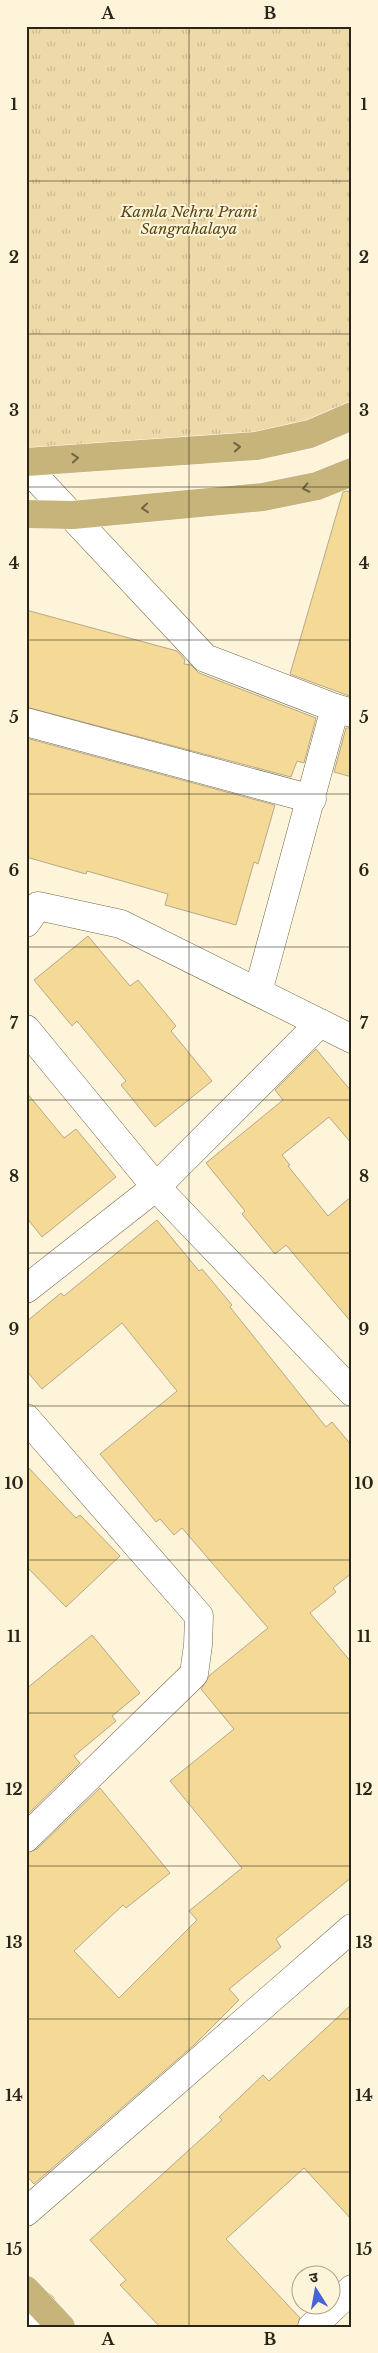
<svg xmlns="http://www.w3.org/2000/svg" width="378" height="2353" viewBox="0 0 378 2353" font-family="'Libre Baskerville','Noto Sans Devanagari',serif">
<defs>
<pattern id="park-tufts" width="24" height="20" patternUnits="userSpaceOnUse" patternTransform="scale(1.25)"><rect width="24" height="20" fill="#eedaa9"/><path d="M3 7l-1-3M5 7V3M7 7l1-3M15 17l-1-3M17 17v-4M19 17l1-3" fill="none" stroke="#ccbb91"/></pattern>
</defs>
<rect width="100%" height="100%" fill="#fef4da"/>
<polygon fill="url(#park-tufts)" points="26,26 352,26 352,416 310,434 26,462"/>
<g fill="#f4da96" stroke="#b5a98a">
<polygon points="346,491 352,492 352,697 290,674 343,492"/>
<polygon points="26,610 177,651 185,660 184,664 191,665 199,673 316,718 304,763 297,761 291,777 26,707"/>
<polygon points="346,728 352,728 352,777 334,772"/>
<polygon points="26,738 275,805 258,864 254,862 236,925 165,905 168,894 87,871 86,874 26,857"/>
<polygon points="88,936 130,986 138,980 176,1026 171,1031 212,1081 155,1127 121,1085 126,1081 77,1021 72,1026 34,980"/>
<polygon points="316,1049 352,1092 352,1144 329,1117 282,1155 290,1165 288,1166 328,1216 352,1196 352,1323 286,1245 275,1254 242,1214 245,1211 206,1163 283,1100 275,1090"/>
<polygon points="26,1092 64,1138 76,1129 116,1177 42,1237 26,1217"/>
<polygon points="157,1220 199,1271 202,1269 232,1305 230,1307 326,1427 332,1422 352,1446 352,1573 333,1588 336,1592 310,1613 352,1663 352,1877 276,1939 281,1947 229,1989 239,2000 194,2045 34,2184 26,2175 26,1853 37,1849 100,1788 170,1873 126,1908 123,1905 74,1951 119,1998 197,1920 189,1911 242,1868 170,1781 234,1729 201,1689 210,1675 268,1628 182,1528 174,1535 160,1519 156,1522 100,1454 177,1391 122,1323 42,1389 26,1370 26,1322 61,1293 64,1296"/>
<polygon points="26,1465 76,1518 80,1515 120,1556 66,1607 26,1566"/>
<polygon points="92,1635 140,1693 112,1716 116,1721 74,1756 80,1763 26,1816 26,1689"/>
<polygon points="352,2004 352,2220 304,2168 226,2239 300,2318 297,2327 160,2327 120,2285 126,2280 90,2240 222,2120 219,2117 263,2075 269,2081"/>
</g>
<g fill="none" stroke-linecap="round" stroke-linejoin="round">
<defs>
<g id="minor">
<polyline points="26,467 205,658 335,708 352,713"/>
<polyline points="26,722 312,799"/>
<polyline points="26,923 38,906 121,924 352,1039"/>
<polyline points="258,992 335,708"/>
<polyline points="26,1029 156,1187 352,1392"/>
<polyline points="26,1289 156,1187 320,1023"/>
<polyline points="26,1418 199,1616 198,1645 194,1674 26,1838"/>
<polyline points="26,2212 352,1928"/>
<polyline points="26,2320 42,2306"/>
<polyline points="312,2327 352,2289"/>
</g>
<g id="major">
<polyline points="26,462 256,446 310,434 352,416"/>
<polyline points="26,514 73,515 263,497 317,486 352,472"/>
<polyline points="26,2290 61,2327"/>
</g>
</defs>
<use href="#minor" stroke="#72674b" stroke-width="29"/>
<use href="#major" stroke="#fff" stroke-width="29"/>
<use href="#minor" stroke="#fff" stroke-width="28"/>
<use href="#major" stroke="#c7b47a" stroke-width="28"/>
</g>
<defs><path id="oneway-chevron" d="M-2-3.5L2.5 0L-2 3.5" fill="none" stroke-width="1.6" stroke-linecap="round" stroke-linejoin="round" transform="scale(1.25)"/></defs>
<g stroke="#706544">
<use href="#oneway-chevron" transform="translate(237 447) rotate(-4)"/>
<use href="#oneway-chevron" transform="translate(75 458) rotate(-4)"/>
<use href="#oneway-chevron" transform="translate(306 488) rotate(168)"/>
<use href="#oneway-chevron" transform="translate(145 508) rotate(175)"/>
</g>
<path fill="none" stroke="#292518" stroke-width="1" stroke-opacity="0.55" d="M189 26V2327M26 181H352M26 334H352M26 487H352M26 640H352M26 794H352M26 947H352M26 1100H352M26 1253H352M26 1406H352M26 1560H352M26 1713H352M26 1866H352M26 2019H352M26 2172H352"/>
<g text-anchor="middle" stroke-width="4" stroke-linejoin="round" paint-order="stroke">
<g font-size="15" font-style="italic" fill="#584612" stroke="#fef4da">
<text x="189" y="217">Kamla Nehru Prani<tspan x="189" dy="17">Sangrahalaya</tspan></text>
</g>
</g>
<rect width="378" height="2353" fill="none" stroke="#fef4da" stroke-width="55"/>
<g transform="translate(316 2290) rotate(349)"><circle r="24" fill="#fef4da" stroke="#a9a18c"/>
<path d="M0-4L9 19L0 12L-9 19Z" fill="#4663d7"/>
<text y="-8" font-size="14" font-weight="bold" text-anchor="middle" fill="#292518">उ</text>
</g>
<rect x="28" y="28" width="322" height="2298" fill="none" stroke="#292518" stroke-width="2"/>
<g font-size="16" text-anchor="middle" font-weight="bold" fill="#292518">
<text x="108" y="19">A</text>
<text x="270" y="19">B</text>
<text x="14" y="110">1</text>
<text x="364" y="110">1</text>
<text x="14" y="263">2</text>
<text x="364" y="263">2</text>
<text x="14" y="416">3</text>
<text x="364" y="416">3</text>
<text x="14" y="569">4</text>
<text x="364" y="569">4</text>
<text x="14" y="723">5</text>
<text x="364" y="723">5</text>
<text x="14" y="876">6</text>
<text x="364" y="876">6</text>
<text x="14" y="1029">7</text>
<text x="364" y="1029">7</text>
<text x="14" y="1182">8</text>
<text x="364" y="1182">8</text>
<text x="14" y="1335">9</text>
<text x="364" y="1335">9</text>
<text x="14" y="1489">10</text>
<text x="364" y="1489">10</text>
<text x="14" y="1642">11</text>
<text x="364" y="1642">11</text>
<text x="14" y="1795">12</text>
<text x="364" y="1795">12</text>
<text x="14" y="1948">13</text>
<text x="364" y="1948">13</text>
<text x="14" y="2101">14</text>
<text x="364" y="2101">14</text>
<text x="14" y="2255">15</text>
<text x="364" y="2255">15</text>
<text x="108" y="2345">A</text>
<text x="270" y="2345">B</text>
</g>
</svg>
